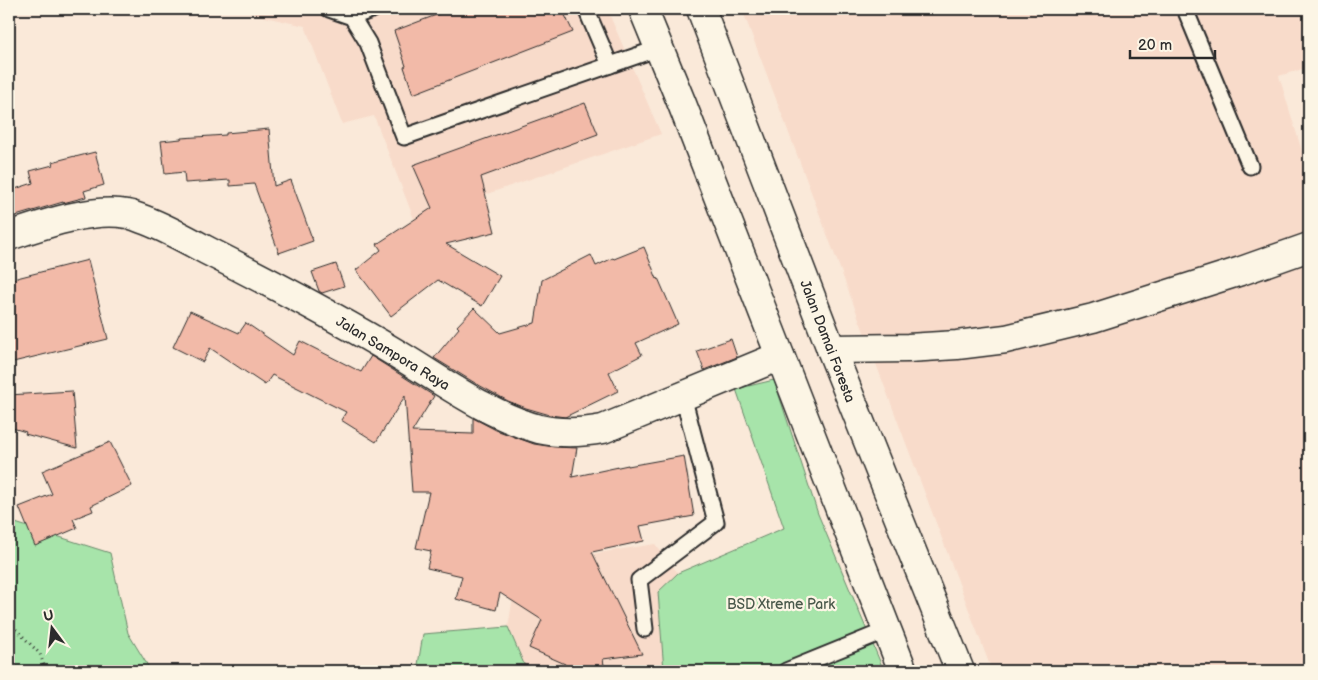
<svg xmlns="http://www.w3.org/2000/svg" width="1318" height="680" viewBox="0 0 1318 680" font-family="'Balsamiq Sans',sans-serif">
<rect width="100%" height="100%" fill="#fae9d9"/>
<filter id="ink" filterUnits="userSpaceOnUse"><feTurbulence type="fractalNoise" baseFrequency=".02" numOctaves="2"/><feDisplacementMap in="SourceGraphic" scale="10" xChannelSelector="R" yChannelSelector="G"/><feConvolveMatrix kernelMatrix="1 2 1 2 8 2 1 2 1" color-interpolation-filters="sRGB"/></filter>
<g filter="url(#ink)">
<g fill="#f8dbca">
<polygon points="251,9 607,9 661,134 414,219 374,116 342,124 305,26 256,15"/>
<polygon points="742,9 1309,9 1309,67 1279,76 1309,174 1309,671 992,671"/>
<polygon points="655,544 678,573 658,593 664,671 527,671 508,627 521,550 567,558"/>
</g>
<g fill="#a7e4aa" stroke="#69886a">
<polygon points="774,380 818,514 884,671 664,671 658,592 678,573 784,528 736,389"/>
<polygon points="9,521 110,553 128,633 151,671 9,671"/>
<polygon points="508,627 527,671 417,671 423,634"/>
</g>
<g fill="#f2baa8" stroke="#2b2b2b">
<polygon points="452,9 562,9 573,32 413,94 404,67 406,66 394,31"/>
<polygon points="585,103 598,134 481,177 495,232 446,244 500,276 482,306 438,280 391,316 356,270 381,250 377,244 432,208 413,165"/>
<polygon points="269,129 274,186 291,180 313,241 279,253 254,184 230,186 230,180 185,183 184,172 165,174 161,141 181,139 181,138 226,135 226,133"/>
<polygon points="95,152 104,185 84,191 86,197 63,203 63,202 9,218 9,191 33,183 30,171 53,165 52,162 75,156 75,157"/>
<polygon points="644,247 657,279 658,278 678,324 636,343 642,355 609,372 618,391 565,417 550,415 526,408 508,401 475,383 434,358 459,328 457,326 474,308 500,333 535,323 542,280 591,255 596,266 613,258 614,259"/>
<polygon points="88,260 108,339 9,363 9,280"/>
<polygon points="336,264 344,286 322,293 319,291 312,272"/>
<polygon points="190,311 239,333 246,323 293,355 300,341 361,372 371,356 434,396 412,432 473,434 473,418 496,430 534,444 554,447 577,448 572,477 628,465 628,466 684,456 694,516 640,526 644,541 592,552 642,654 603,659 605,671 566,671 565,664 529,648 542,620 500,593 496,610 456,599 462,576 427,568 431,551 416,548 429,492 412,492 405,396 376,442 341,420 346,412 272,375 265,385 210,348 203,362 173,347"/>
<polygon points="731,339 737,357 704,370 697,351"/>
<polygon points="72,391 77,448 25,434 26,432 9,427 9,395"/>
<polygon points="110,442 132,486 91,506 93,511 73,519 77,528 35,546 19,507 52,494 42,471"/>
</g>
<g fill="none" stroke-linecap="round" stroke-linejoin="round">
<defs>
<g id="lane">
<polyline points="329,9 352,17 368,43 404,137 659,48"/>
<polyline points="586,9 610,65"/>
<polyline points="1185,9 1250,166"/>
<polyline points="352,17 374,9"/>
<polyline points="645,629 639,580 716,522 683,396"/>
<polyline points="786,671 887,630"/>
</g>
<g id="street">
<path d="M9 236C42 225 92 207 127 214 133 215 139 218 145 220 166 228 186 239 206 250 271 283 336 317 399 355 444 382 488 415 539 429 561 434 581 433 603 429L780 356"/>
<polyline points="831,349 908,348 957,345 1006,339 1093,318 1241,271 1309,247"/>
</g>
<g id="secondary">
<polyline points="643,9 682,104 903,671"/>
<polyline points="701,9 831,349 960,671"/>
</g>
</defs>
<use href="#lane" stroke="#2b2b2b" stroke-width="19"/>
<use href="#street" stroke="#2b2b2b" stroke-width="31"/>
<use href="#secondary" stroke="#2b2b2b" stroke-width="31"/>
<polyline stroke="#2b2b2b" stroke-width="3" stroke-dasharray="1 4" stroke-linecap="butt" points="9,622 40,654 46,671"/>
<use href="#lane" stroke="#fcf5e5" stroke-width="15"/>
<use href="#street" stroke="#fcf5e5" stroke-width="28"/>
<use href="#secondary" stroke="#fcf5e5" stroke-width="28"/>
</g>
</g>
<g text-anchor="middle" stroke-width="4.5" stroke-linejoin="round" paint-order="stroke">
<g font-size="14" fill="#2b2b2b" stroke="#fcf5e5">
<text transform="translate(828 341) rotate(69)" y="5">Jalan Damai Foresta</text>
<text transform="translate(393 353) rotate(31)" y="5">Jalan Sampora Raya</text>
</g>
<g font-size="14" fill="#4a594b" stroke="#fcf5e5">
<text x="781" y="609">BSD Xtreme Park</text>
</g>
</g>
<rect width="1318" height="680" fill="none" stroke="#fcf5e5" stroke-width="30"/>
<rect x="15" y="15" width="1288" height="650" fill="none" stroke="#2b2b2b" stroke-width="2" filter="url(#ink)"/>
<g transform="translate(52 628) rotate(345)" stroke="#fcf5e5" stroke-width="4" paint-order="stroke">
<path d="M0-4L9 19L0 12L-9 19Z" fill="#2b2b2b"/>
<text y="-8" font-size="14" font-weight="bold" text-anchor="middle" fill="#2b2b2b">U</text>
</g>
<path d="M1130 50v8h85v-8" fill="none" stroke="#2b2b2b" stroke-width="2.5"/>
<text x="1138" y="50" font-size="15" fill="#2b2b2b" stroke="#fcf5e5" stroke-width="4" paint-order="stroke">20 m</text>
</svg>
